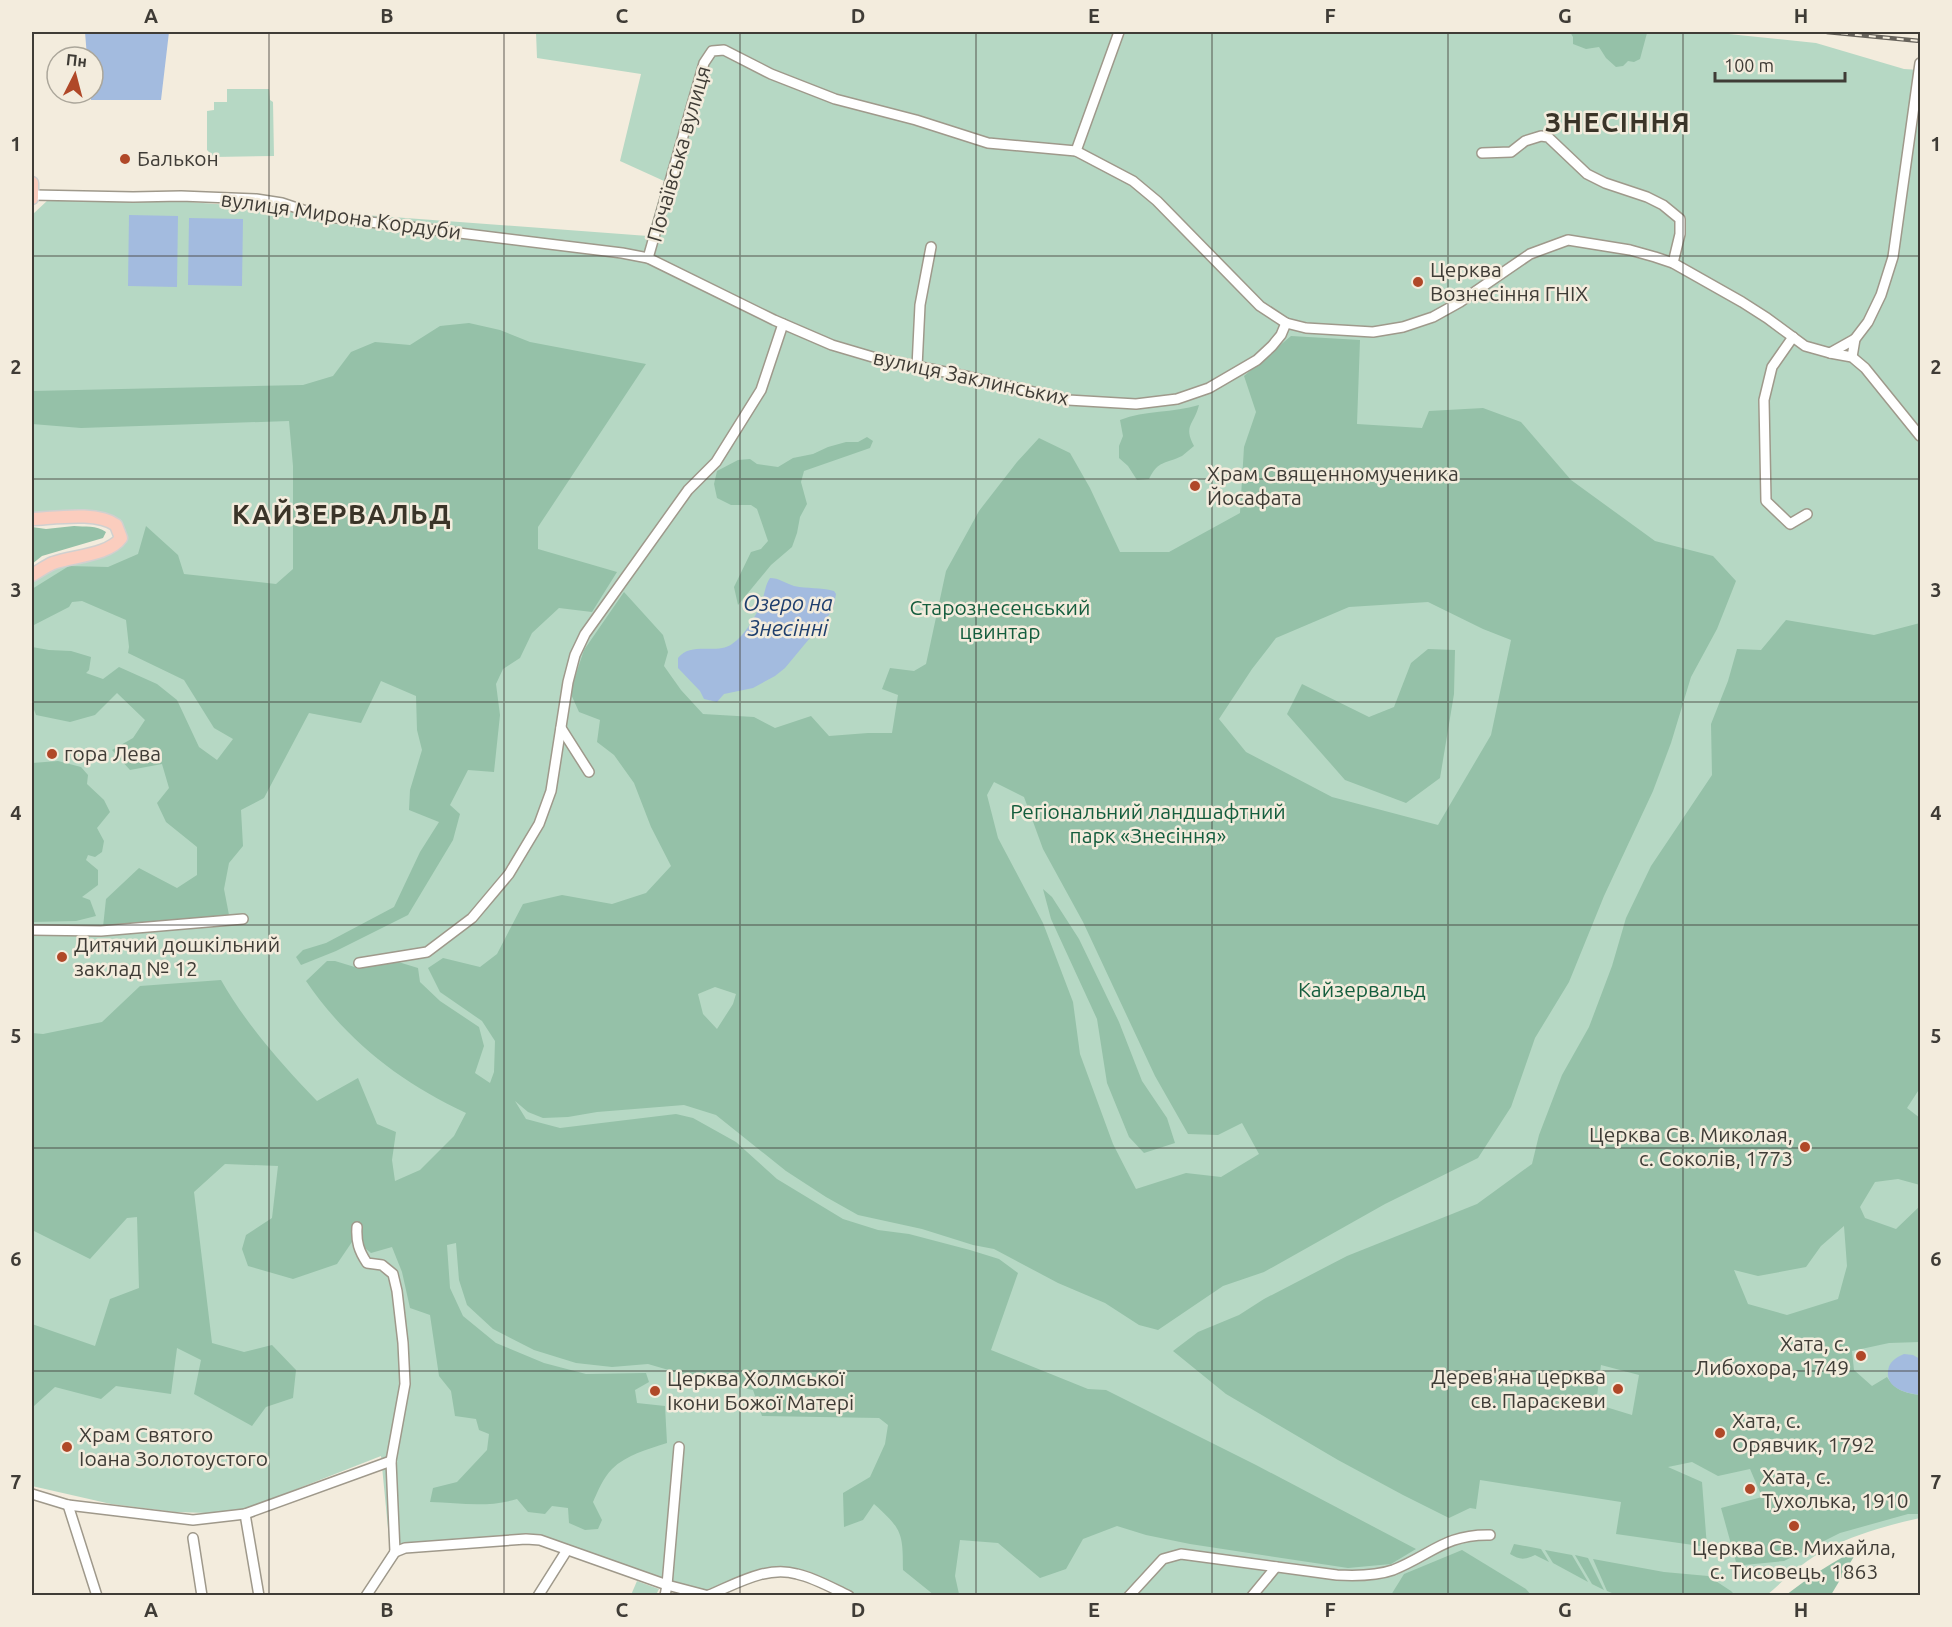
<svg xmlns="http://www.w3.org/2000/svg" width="1952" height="1627" viewBox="0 0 1952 1627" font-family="Ubuntu,sans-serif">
<rect width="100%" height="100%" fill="#f3ecdd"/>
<g fill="#b6d8c4">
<path d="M536 32H1709L1816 43 1904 69 1920 70V1518C1888 1525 1856 1534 1827 1549 1805 1560 1785 1579 1767 1595L858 1596 808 1571 778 1567 705 1590 658 1578 539 1536 409 1550 390 1549 381 1456 243 1510 207 1513 175 1512 111 1504 32 1486V580C46 571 60 565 76 560 94 554 107 558 121 545L118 522 32 516V215L49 199 163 200 648 236 664 181 620 161 641 74 537 58Z"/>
<polygon points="227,89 269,89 270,100 273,102 274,156 214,157 207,150 207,111 214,110 214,102 227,102"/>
<polygon points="637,1581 659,1589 656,1595 631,1595"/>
</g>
<g fill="#95c1a8" fill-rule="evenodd">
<polygon points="1570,32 1646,32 1647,33 1640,59 1634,62 1628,61 1623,66 1616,67 1606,58 1599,47 1586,49 1573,44 1573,37"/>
<polygon points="469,323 500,330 530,342 646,364 538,527 538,549 617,572 592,612 559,608 532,633 520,658 503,669 496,684 500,715 494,772 468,770 450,805 460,814 453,840 408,915 336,951 301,965 296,957 303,950 326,943 394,907 420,852 439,822 409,810 410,790 422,750 417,730 416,696 381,681 361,723 309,713 264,798 241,810 243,846 229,863 224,889 229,915 103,927 106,899 139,868 177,888 197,875 197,847 166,822 157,803 169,788 162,764 130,770 112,750 133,738 145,720 117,693 95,715 70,722 36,715 32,704 32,647 49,650 71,651 91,657 89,670 86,673 103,679 119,667 157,684 177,700 199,747 217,760 233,739 214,728 184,680 128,653 129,647 126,620 82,601 72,602 69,607 32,626 32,589 69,566 108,567 138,554 146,526 178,555 184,574 276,584 293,569 293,466 289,421 81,428 32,424 32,391 303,385 333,376 351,352 375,342 410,345 440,326"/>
<path d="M1291 336 1360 340 1357 424 1422 428 1429 411 1483 408 1521 422 1571 480 1655 541 1713 556 1736 581 1717 629 1691 677 1671 743 1653 791 1604 896 1569 982 1535 1038 1511 1107 1478 1158 1385 1204 1264 1272 1223 1286 1158 1330 1139 1325 1105 1303 1058 1283 994 1249 973 1245 922 1229 858 1215 826 1197 786 1171 716 1115 684 1105 597 1112 568 1117 543 1118 528 1112 515 1101 526 1119 560 1128 676 1114 693 1118 736 1142 777 1179 843 1219 878 1230 909 1234 970 1250 999 1259 1018 1273 991 1350 1088 1389 1106 1390 1256 1465 1416 1549 1391 1564 1348 1568 1190 1544 1146 1535 1117 1526 1083 1539 1066 1569 1040 1578 998 1543 960 1540 955 1576 959 1594 934 1595 903 1570C903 1533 902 1529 874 1504L863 1520 844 1527 843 1493 870 1477 885 1444 888 1425 879 1418 762 1416 753 1390 703 1380 648 1364 612 1367 576 1363 534 1350 493 1329 467 1305 459 1280 456 1243 447 1245 450 1288 463 1316 496 1343 544 1363 586 1374 646 1373 649 1382 635 1390 637 1403 665 1406 667 1443C648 1449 626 1455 612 1469 603 1478 598 1491 593 1502L602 1520 598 1529 585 1530 569 1523 568 1508 552 1506 545 1514 528 1512 517 1499C488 1508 460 1503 430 1502L433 1488 457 1482 487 1450 489 1434 479 1430 476 1419 455 1416 451 1391 439 1376 430 1315 410 1308 402 1272 392 1247 371 1253 354 1239 337 1264 293 1279 248 1266 242 1249 246 1235 272 1218 278 1166 225 1164 194 1192 212 1343 244 1352 272 1345 296 1370 293 1398 266 1407 252 1426 194 1394 201 1360 177 1348 171 1394 116 1386 101 1399 55 1387 34 1406 32 1404V1324L95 1346 110 1299 139 1288 137 1217 127 1218 90 1259 32 1230V1033L43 1034 102 1022 140 986 221 980C246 1024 282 1065 317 1101L358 1078 377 1124 396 1132 392 1160 395 1181 420 1170 454 1136 466 1113C400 1082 347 1041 306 981L327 961H335L358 968 395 961 418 968 420 982 440 1001 479 1027 484 1046 475 1073 490 1083 494 1072 495 1041 482 1021 440 992 428 968 443 958 480 967 497 954 523 904 562 895 612 904 646 893 671 866 651 827 634 783 614 755 597 742 600 720 579 712 570 692 584 650 624 592 663 635 668 652 664 666 681 690 703 714 754 717 775 728 811 716 829 736 868 733H892L898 695 882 689 890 668 914 671 926 664 946 571 979 511 1017 462 1039 438 1070 453 1090 488 1120 552H1169L1240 513 1244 447 1256 412 1244 376ZM1428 602 1483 629 1511 640 1491 735 1438 825 1332 797 1246 752 1219 719 1252 669 1276 638 1349 607ZM994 782 1024 797 1043 849 1083 922 1155 1076 1188 1134 1218 1135 1242 1123 1259 1154 1221 1177 1186 1173 1136 1189 1113 1144 1080 1054 1073 1002 1043 923 998 838 987 795ZM715 987 736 994 733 1004 717 1029 703 1014 698 994Z"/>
<path d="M1199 405C1194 425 1183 425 1194 446 1190 449 1186 453 1182 456 1166 464 1158 460 1149 479L1137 480 1128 466 1119 458V446L1123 436 1120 420C1145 410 1173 413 1199 405Z"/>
<polygon points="867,437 873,441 870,448 804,471 801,482 807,504 800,517 797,533 792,547 771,565 738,605 734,587 751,552 761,549 768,541 757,509 751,505 731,505 717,498 714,484 717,471 738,460 750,459 757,464 778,467 793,458 813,454 828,447 846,442 858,442"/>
<path d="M74 526C85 527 96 525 106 532L103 538 42 556 32 564V527L46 529Z"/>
<path d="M1786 620 1874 635 1920 623V1088L1907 1108 1920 1118V1185L1898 1179 1875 1182 1860 1207 1865 1218 1896 1229 1920 1206V1342L1889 1343 1852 1351 1854 1370 1872 1386 1887 1377C1896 1391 1905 1393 1920 1395V1514H1908L1840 1533 1784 1561 1744 1565 1736 1562 1721 1508 1762 1497 1750 1469 1718 1476 1692 1462 1668 1467 1702 1482 1707 1547 1616 1534 1621 1502 1480 1480 1476 1509 1470 1508 1449 1518 1403 1495 1338 1460 1226 1394 1173 1351 1198 1332 1239 1315 1264 1299 1347 1256 1477 1204 1532 1164 1539 1135 1562 1075 1589 1027 1612 966 1626 918 1651 866 1712 775 1711 724 1728 681 1737 649 1761 650ZM1844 1226 1847 1266 1838 1299 1787 1315 1748 1304 1734 1270 1758 1276 1806 1267 1821 1246ZM1601 1365 1639 1375 1632 1415 1596 1404Z"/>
<polygon points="1428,649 1455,650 1454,694 1440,778 1406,803 1345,780 1287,714 1302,684 1369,717 1394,707 1411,663"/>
<polygon points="58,761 81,767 88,775 87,784 104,800 110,812 97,828 104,841 102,852 95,857 88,855 86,860 98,870 98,885 82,897 90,900 96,916 76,921 32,922 32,763"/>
<polygon points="1043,889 1052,897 1079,939 1119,1022 1142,1081 1167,1118 1175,1143 1144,1153 1129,1137 1107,1083 1097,1019 1051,919"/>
<path d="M1514 1544 1541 1549 1549 1562 1535 1555C1524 1560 1520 1560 1510 1554Z"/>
<path d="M1859 1548 1831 1595H1786C1809 1577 1833 1562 1859 1548Z"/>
<polygon points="1462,1550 1526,1589 1531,1595 1391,1595 1404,1574"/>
<polygon points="1545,1550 1572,1555 1588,1582 1553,1563"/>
<polygon points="1575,1555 1588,1558 1604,1590 1592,1584"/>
<polygon points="1593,1559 1664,1572 1708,1576 1731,1591 1735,1595 1617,1595 1607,1591"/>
</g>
<g fill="#a3bbdf">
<polygon points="85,32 169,32 161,100 91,100 90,93 93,93 93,57 87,57"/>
<polygon points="129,215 178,216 177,287 128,286"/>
<polygon points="189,218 243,219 242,286 188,285"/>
<path d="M770 578C779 578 785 583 794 586 808 589 820 587 834 591L836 594 834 605 829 615 785 668 775 676 753 688 724 694 717 702 704 699 700 691 678 668V658C691 641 717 655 732 644 746 634 756 616 762 601 765 593 765 585 770 578Z"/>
<path d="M1904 1354 1913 1355 1920 1359V1395C1907 1393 1886 1389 1888 1371 1889 1362 1895 1358 1904 1354Z"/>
</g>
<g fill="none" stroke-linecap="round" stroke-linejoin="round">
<defs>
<g id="minor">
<polyline points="1076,151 1119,32"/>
<polyline points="1482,153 1511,152 1525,141 1541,136 1548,137 1587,174 1605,183 1647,197 1663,205 1680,219 1680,234 1673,263"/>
<polyline points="33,195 133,197 181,196 256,199 282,203 321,216 622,253 648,258 774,320 832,345 876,358 970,377 1068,400 1136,404 1177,399 1209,388 1257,360 1272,346 1281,335 1286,323"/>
<polyline points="648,258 704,63 712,51 724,50 771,74 835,99 916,120 988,143 1076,151 1133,181 1157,201 1260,306 1286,323 1306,328 1373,332 1403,327 1433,317 1460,302 1530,254 1568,240 1630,250 1655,257 1673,263 1742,302 1767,318 1805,346 1830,353 1852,357 1865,368 1920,436"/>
<polyline points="1793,337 1772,367 1764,400 1766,501 1790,524 1807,514"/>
<polyline points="1830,353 1855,339"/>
<polyline points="1852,357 1855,339 1868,322 1881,295 1893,257 1920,63"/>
<polyline points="917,367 920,305 931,247"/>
<polyline points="561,728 589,772"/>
<polyline points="32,930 101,931 243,919"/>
<polyline points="359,963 427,952 472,918 509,874 539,824 551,791 568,682 575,655 585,634 688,490 716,462 761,390 783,324"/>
<path d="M357 1227C356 1242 359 1251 367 1263L382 1265 393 1274 397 1291 403 1343 405 1384 391 1461 395 1552"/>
<polyline points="32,1494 68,1505 193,1520 245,1514 391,1461"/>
<polyline points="68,1505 97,1596"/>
<polyline points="245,1514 259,1596"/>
<polyline points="193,1538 202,1596"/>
<polyline points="395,1552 405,1548 526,1539 540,1540 667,1585 709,1596"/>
<path d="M709 1595C736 1584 767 1565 797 1574 815 1578 832 1588 849 1596"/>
<polyline points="366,1596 395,1552"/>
<polyline points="538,1596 567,1550"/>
<polyline points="665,1596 667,1585 679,1447"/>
<path d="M1129 1596 1163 1559 1181 1554 1337 1575C1356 1576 1376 1576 1393 1570 1431 1555 1445 1534 1490 1535"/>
<polyline points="1252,1596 1276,1567"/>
</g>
<g id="major">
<polyline points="32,183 32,198"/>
<path d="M32 519C55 518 97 511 116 525L121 538C109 555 73 556 53 563 46 566 39 571 32 575"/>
</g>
</defs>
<use href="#minor" stroke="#9f998b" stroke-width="12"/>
<use href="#major" stroke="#d1d0cf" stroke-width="15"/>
<use href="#minor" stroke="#fff" stroke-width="9"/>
<use href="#major" stroke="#fbcdbe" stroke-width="12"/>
<defs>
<polyline id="rail" points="1827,32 1920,41"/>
</defs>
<use href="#rail" stroke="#67635b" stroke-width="4.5"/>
<use href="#rail" stroke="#f3ecdd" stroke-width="2" stroke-dasharray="7" stroke-linecap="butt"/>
</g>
<path fill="none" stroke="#3f3c36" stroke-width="1.5" stroke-opacity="0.55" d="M269 32V1596M504 32V1596M740 32V1596M976 32V1596M1212 32V1596M1448 32V1596M1683 32V1596M32 256H1920M32 479H1920M32 702H1920M32 925H1920M32 1148H1920M32 1371H1920"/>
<g fill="#b04828" stroke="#f3ecdd" stroke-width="2">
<circle cx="125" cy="159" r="6"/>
<circle cx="1418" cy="282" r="6"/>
<circle cx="1195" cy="486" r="6"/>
<circle cx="52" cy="754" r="6"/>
<circle cx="62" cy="957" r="6"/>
<circle cx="1805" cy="1147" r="6"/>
<circle cx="1861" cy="1356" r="6"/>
<circle cx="1618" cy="1389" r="6"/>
<circle cx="655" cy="1391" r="6"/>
<circle cx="1720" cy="1433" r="6"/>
<circle cx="67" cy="1447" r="6"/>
<circle cx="1750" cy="1489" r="6"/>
<circle cx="1794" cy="1526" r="6"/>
</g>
<g text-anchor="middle" stroke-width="5" stroke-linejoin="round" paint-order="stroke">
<g font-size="21" fill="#3f3c36" stroke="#f3ecdd">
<text transform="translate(679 154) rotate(-74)" y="7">Почаївська вулиця</text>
<text transform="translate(341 216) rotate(8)" y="7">вулиця Мирона Кордуби</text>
<text transform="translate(971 378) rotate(12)" y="7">вулиця Заклинських</text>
</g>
<g font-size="21" fill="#3f3c36" stroke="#f3ecdd" text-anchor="start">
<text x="137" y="166">Балькон</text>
<text x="1430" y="277">Церква<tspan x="1430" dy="24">Вознесіння ГНІХ</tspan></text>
<text x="1207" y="481">Храм Священномученика<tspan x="1207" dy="24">Йосафата</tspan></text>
<text x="64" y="761">гора Лева</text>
<text x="74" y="952">Дитячий дошкільний<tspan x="74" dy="24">заклад № 12</tspan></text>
<text x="1793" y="1142" text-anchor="end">Церква Св. Миколая,<tspan x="1793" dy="24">с. Соколів, 1773</tspan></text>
<text x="1849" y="1351" text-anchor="end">Хата, с.<tspan x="1849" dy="24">Либохора, 1749</tspan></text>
<text x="1606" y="1384" text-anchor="end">Дерев'яна церква<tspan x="1606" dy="24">св. Параскеви</tspan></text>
<text x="667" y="1386">Церква Холмської<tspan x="667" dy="24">Ікони Божої Матері</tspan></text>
<text x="1732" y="1428">Хата, с.<tspan x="1732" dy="24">Орявчик, 1792</tspan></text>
<text x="79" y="1442">Храм Святого<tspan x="79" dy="24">Іоана Золотоустого</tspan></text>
<text x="1762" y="1484">Хата, с.<tspan x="1762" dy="24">Тухолька, 1910</tspan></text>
<text x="1794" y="1555" text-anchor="middle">Церква Св. Михайла,<tspan x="1794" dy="24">с. Тисовець, 1863</tspan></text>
</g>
<g font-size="21" fill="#145d3d" stroke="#f3ecdd">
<text x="1000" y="615">Старознесенський<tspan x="1000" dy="24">цвинтар</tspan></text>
<text x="1148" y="819">Регіональний ландшафтний<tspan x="1148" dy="24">парк «Знесіння»</tspan></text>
<text x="1362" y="997">Кайзервальд</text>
</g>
<g font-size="22" font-style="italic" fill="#1f3f6d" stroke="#f3ecdd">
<text x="788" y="611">Озеро на<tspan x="788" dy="25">Знесінні</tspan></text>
</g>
<g font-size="27" font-weight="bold" letter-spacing="1.5" fill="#3a3428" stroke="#f3ecdd">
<text x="1618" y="132">ЗНЕСІННЯ</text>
<text x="342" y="524">КАЙЗЕРВАЛЬД</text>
</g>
</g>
<rect width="1952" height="1627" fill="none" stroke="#f3ecdd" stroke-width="66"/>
<g transform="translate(75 75) rotate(6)"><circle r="28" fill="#f3ecdd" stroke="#aba69a" stroke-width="1.5"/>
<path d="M0-4.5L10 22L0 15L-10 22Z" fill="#b04828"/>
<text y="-9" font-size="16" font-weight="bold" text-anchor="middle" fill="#3f3c36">Пн</text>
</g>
<path d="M1715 72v9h130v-9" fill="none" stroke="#3f3c36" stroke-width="3"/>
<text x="1724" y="72" font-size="18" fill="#3f3c36" stroke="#f3ecdd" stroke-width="4.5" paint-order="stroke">100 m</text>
<rect x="33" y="33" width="1886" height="1561" fill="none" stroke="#3f3c36" stroke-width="2"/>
<g font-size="20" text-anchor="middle" font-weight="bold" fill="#3f3c36">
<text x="151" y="23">A</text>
<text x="387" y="23">B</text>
<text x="622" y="23">C</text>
<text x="858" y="23">D</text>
<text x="1094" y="23">E</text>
<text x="1330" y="23">F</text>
<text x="1565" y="23">G</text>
<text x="1801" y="23">H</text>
<text x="16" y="151">1</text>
<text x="1936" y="151">1</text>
<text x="16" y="374">2</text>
<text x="1936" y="374">2</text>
<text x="16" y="597">3</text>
<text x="1936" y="597">3</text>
<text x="16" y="820">4</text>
<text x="1936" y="820">4</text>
<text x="16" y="1043">5</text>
<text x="1936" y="1043">5</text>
<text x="16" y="1266">6</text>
<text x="1936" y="1266">6</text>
<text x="16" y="1489">7</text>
<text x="1936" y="1489">7</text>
<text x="151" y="1617">A</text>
<text x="387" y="1617">B</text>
<text x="622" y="1617">C</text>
<text x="858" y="1617">D</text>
<text x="1094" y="1617">E</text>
<text x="1330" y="1617">F</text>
<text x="1565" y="1617">G</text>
<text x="1801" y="1617">H</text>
</g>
</svg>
